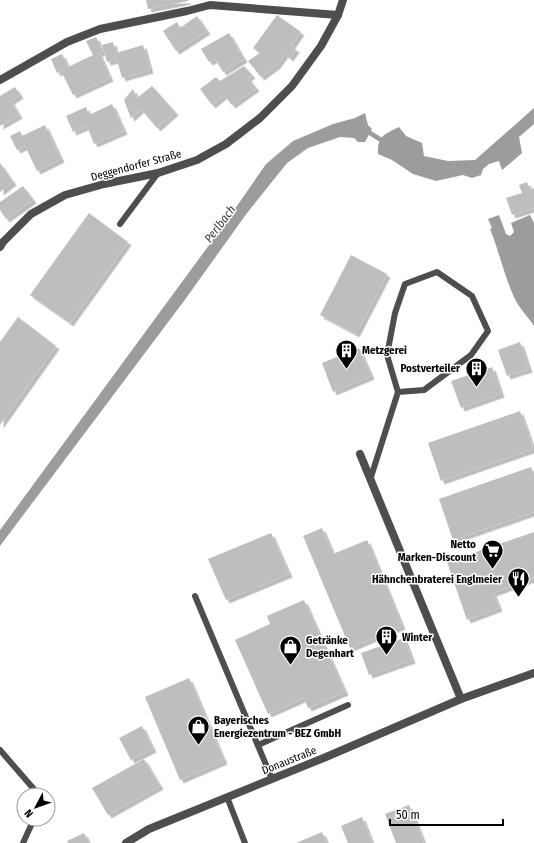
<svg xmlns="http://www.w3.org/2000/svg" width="534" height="843" viewBox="0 0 534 843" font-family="'Fira Sans Condensed',sans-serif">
<defs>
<filter id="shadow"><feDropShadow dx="3.5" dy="3.5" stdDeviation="0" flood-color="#0004"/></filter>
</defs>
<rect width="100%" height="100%" fill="#fff"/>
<g fill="#9c9c9c">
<path d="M534 108V124L519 137 522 153 502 170 499 161 489 164 483 169 481 175 472 178 463 175 436 181 413 174 392 160 378 154C377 136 385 134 399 127L406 136 422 143 424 156 448 161 475 160Z"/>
<polygon points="365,113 368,125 372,129 365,142 358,142 354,138 340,137 308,148 287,163 247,213 184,301 0,546 0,530 223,226 266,164 293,141 333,124 355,118"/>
<path d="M499 215 506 234 510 236 514 232 511 223 530 215 534 223V326C528 317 519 308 514 297 504 275 499 251 490 229L492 228 488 219Z"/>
</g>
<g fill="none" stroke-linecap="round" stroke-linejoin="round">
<polyline stroke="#9c9c9c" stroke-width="4.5" points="364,131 370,133 386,143"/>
</g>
<g fill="#bebebe" filter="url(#shadow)">
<polygon points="146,0 188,0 188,1 148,9"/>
<polygon points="277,15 301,32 291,46 296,49 290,58 285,54 277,65 261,77 248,61 260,53 253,48"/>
<polygon points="197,16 207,31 176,51 163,31 177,22 180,28"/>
<polygon points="229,33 244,59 223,72 215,59 209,62 201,49"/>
<polygon points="96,37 103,51 99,53 110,78 73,95 61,71 57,73 51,59 62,54 68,67 93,55 86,41"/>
<polygon points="113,42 116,53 143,45 150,70 122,78 117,60 107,62 102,45"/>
<polygon points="244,66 252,75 248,78 256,88 232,105 224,95 212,105 200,89 216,77 220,81"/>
<polygon points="152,86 175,112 157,128 141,109 131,118 124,100 133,89 137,98"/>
<polygon points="15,87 20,95 11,101 19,115 0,126 0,96"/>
<polygon points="112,104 124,131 94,144 87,126 73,132 66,116 86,107 89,115"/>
<polygon points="45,125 61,159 37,171 25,146 17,150 10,136 20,131 22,136"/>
<polygon points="0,163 13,182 0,192"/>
<polygon points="527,182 530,190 534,188 534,208 512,215 506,198 522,193 519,185"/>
<polygon points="23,186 33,200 6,219 0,210 0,202"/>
<polygon points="89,213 128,242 70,323 30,295"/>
<polygon points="351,255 387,274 356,334 320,315"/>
<polygon points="18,317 56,346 0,425 0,342"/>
<polygon points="520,342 529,369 507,376 498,350"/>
<polygon points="359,348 371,376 333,392 322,363"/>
<polygon points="492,367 501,394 461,408 451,381"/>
<polygon points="520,411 533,449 441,481 428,443"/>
<polygon points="531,467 534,475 534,512 453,540 439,499"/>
<polygon points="322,528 333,554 367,540 402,626 350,648 303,536"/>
<polygon points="534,532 534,578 493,593 499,608 467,620 447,562"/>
<polygon points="271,533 289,574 226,600 208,559"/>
<polygon points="304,600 345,692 308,708 304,698 268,714 235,640 270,624 267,616"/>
<polygon points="404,638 412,660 369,675 361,653"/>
<polygon points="189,678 224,761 180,780 145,697"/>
<polygon points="142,726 153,749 131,760 119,738"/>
<polygon points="144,759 160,786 108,815 92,788"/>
<polygon points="409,805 424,843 396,843 385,814"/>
<polygon points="362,817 372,843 348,843 341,826"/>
<polygon points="322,832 327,843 296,843"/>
<polygon points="84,833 89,843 68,843 67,841"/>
</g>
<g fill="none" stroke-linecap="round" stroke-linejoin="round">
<g stroke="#4e4e4e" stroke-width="6">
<polyline points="120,224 158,173"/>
<polyline points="370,480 398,392 387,355 395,313 405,284 437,272 472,296 488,331 471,355 424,390 398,392"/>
<polyline points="195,596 272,779"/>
<polyline points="258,745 348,705"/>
<polyline points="0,750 39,795"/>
<polyline points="227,797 245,843"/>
<polyline points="23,843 34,819"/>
</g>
<g stroke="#4e4e4e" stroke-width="8">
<polyline points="0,80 67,42 100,29 187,11 210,5 338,15"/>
<polyline points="0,247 3,242 31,214 65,195 104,184 158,173 197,160 226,144 260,118 292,86 321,46 338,15 343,0"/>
<polyline points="360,454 461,699"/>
</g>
<polyline stroke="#4e4e4e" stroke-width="8" points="126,843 149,829 326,757 461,699 534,673"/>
</g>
<defs>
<symbol id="building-pin" viewBox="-11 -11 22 30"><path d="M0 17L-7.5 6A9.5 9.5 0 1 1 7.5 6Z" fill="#000" stroke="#fff"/><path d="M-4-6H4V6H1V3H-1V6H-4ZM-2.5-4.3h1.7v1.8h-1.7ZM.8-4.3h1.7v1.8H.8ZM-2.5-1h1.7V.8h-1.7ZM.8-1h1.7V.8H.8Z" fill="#fff"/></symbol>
<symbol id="supermarket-pin" viewBox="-11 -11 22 30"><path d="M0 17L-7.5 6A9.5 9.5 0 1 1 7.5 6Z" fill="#000" stroke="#fff"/><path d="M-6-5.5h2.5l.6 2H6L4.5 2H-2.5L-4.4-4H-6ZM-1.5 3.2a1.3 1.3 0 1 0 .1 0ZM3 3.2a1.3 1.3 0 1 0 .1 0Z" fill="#fff"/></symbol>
<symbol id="restaurant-pin" viewBox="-11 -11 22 30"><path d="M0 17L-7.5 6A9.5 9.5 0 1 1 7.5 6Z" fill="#000" stroke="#fff"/><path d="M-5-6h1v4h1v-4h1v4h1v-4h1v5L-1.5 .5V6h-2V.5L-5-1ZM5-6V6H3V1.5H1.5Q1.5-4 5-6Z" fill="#fff"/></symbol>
<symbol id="shop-pin" viewBox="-11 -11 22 30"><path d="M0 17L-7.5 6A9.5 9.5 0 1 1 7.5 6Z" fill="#000" stroke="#fff"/><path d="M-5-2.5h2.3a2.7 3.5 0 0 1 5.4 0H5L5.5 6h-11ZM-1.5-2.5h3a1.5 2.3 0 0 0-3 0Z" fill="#fff"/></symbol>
</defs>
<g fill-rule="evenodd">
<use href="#building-pin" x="334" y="338" width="25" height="34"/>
<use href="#building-pin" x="464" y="356" width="25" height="34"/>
<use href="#supermarket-pin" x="480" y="538" width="25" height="34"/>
<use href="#restaurant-pin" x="506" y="566" width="25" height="34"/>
<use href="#building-pin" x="374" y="624" width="25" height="34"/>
<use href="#shop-pin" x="278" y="634" width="25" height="34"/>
<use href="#shop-pin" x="186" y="714" width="25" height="34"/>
</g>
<g text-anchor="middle" stroke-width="3" stroke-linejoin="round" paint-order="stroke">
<g font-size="11" fill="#000" stroke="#fff">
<text transform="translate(136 165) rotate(-15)" y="4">Deggendorfer Straße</text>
<text transform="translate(289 760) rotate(-22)" y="4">Donaustraße</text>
</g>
<g font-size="11" font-weight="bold" fill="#000" stroke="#fff" text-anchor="start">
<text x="362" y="354">Metzgerei</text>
<text x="460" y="372" text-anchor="end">Postverteiler</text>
<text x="476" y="548" text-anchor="end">Netto<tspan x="476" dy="13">Marken-Discount</tspan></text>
<text x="502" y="583" text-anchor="end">Hähnchenbraterei Englmeier</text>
<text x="402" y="641">Winter</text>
<text x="306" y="644">Getränke<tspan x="306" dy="13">Degenhart</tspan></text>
<text x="214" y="724">Bayerisches<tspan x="214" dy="13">Energiezentrum - BEZ GmbH</tspan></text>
</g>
<g font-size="12" font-style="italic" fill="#3d3d3d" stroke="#fff">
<text transform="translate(220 224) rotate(-53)" y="4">Perlbach</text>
</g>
</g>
<g transform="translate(36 807) rotate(229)"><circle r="19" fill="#ffffff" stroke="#999999"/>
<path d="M0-3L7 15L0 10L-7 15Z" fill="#000000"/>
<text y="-6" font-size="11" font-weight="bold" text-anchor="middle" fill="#000000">N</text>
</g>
<path d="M390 819v6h113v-6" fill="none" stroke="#000000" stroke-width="2"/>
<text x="396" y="819" font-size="12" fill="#000000" stroke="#ffffff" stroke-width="3" paint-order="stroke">50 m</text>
</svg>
